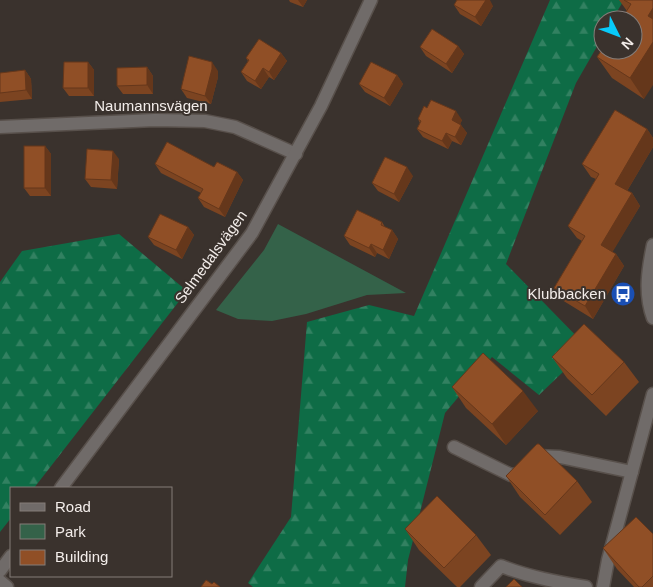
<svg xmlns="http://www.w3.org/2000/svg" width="653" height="587" viewBox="0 0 653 587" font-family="Arial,sans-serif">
<defs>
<pattern id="forest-firs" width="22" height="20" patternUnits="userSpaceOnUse" patternTransform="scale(1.25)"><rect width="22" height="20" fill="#0e6c46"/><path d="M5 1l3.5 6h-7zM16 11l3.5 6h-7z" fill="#328161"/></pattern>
</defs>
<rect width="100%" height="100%" fill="#3a322d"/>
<polygon fill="#346249" points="278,224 406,293 367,295 306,314 272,321 238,319 216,310 264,250"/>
<g fill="url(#forest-firs)">
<polygon points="550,0 624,0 612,20 603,20 603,36 576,83 506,264 588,348 539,395 492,357 445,413 408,560 405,587 253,587 248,583 291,517 307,322 369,305 414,316"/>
<polygon points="119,234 187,291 34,488 11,488 11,518 0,532 0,282 22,251"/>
</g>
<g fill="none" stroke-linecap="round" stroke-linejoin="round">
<defs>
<g id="minor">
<polyline points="0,127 155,120 205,121 235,127 296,154"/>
<path d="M653 245C648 269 644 294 653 318"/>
<polyline points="454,447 511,475 522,474 524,472"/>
<polyline points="536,456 560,457 632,472"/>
<polyline points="61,488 252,233 321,106 371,0"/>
<polyline points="0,571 11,556"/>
<polyline points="0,581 7,587"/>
<path d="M481 587 501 566C529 577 557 582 586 587"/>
<polyline points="603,587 608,560 653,394"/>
</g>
</defs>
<use href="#minor" stroke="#58504b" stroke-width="15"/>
<use href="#minor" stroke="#706b69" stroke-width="12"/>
</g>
<g fill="#7c4421">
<polygon points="289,0 307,0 303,7 290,2"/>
<polygon points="619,0 653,0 644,99 612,78 597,57 627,11"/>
<polygon points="454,5 493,6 481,26 460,14"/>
<polygon points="458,46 464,54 452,73 426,56 420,47"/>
<polygon points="281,53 287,61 274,80 269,77 261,89 247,81 241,72 248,61 246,58"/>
<polygon points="88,62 94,70 94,96 69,96 63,88"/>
<polygon points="147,67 153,76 153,94 123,94 117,86"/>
<polygon points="25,70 31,79 32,99 0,102 0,79"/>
<polygon points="218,71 218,77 211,104 187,98 181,89"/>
<polygon points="397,75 403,84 390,106 365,92 359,84"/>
<polygon points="427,108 462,120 460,124 467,133 461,145 452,141 448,149 423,137 417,129 420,123 418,119"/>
<polygon points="647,129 653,138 653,147 627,191 632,193 640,206 612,252 616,254 624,266 593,319 562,300 554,288 582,241 577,238 568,226 596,179 591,177 582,164"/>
<polygon points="45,146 51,154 51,196 30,196 24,188"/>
<polygon points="119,159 117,189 91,187 85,179"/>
<polygon points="155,164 214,167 237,172 243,180 225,217 204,207 198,198 201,193 161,173"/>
<polygon points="413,176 399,202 378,191 372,183"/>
<polygon points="382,222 385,227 392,230 398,239 389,259 377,253 375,257 350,245 344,236"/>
<polygon points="188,227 194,235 182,259 154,245 148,237"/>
<polygon points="552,357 624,362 639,382 606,416 567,378"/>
<polygon points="452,387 538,411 506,445 466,408"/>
<polygon points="506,476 577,481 592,502 560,535 520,497"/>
<polygon points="405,529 476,535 491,555 460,587 457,587 419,550"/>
<polygon points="653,534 653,587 634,587 617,569 603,548"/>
</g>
<g fill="#65371b">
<polygon points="298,0 307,0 303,7"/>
<polygon points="486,0 490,0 493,6 481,26 475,17"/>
<polygon points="653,8 653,22 648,16"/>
<polygon points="653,42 653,85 644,99 630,78"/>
<polygon points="458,46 464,54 452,73 446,64"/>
<polygon points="281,53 287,61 274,80 269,72"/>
<polygon points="88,62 94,70 94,96 88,88"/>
<polygon points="212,62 218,71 218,77 211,104 205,96"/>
<polygon points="147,67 153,76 153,94 147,85"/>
<polygon points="263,68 269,77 261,89 255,81"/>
<polygon points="25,70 31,79 32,99 26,90"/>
<polygon points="397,75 403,84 390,106 384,98"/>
<polygon points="456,111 462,120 458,129 452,120"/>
<polygon points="461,125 467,133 461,145 455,137"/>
<polygon points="647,129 653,138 653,147 624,196 615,184"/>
<polygon points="446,133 452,141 448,149 442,141"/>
<polygon points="45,146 51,154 51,196 45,188"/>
<polygon points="113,151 119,159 117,189 111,180"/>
<polygon points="407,167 413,176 399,202 394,194"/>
<polygon points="237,172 243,180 225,217 219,209"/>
<polygon points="632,193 640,206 609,258 601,245"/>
<polygon points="188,227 194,235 182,259 176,250"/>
<polygon points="392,230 398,239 389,259 383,250"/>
<polygon points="371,244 377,253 375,257 369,248"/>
<polygon points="616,254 624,266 593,319 585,306"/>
<polygon points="523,391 538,411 506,445 492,424"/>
</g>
<g fill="#904f26" stroke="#65371b">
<polygon points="457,0 486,0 475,17 454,5"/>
<polygon points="624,0 653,0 653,8 648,16 653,19 653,42 630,78 597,57 603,48 603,50 633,50 633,20 621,20 631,4"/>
<polygon points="432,29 458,46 446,64 420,47"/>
<polygon points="259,39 281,53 269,72 263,68 255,81 241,72 249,60 246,58"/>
<polygon points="189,56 212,62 212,69 205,96 181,89"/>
<polygon points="64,62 88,62 88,88 63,88"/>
<polygon points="371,62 397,75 384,98 359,84"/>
<polygon points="147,67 147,85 117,86 117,68"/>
<polygon points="25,70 26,90 0,93 0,73"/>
<polygon points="431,100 456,111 452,120 461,125 455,137 446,133 442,141 417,129 421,121 418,119 424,106 427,108"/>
<polygon points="615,110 647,129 615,184 632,193 601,245 616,254 585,306 554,288 585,236 568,226 599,174 582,164"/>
<polygon points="167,142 214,167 217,162 237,172 219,209 198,198 203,189 155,164"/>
<rect x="24" y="146" width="21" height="42"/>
<polygon points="87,149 113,151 111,180 85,179"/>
<polygon points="385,157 407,167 394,194 372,183"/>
<polygon points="357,210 382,222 381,225 392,230 383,250 371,244 369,248 344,236"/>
<polygon points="160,214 188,227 176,250 148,237"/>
<polygon points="584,324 624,362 592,395 552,357"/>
<polygon points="483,353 523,391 492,424 452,387"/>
<polygon points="537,444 539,444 577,481 545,515 506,476"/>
<polygon points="437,496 476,535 444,568 405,529"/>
<polygon points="636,517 653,534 653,576 642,587 639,587 603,548"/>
<polygon points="514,579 522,587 506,587"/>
<polygon points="206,580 212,584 214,582 220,587 201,587"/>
</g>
<defs>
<symbol id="bus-disc" viewBox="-11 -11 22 22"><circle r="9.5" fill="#1a4fb4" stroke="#3a322d"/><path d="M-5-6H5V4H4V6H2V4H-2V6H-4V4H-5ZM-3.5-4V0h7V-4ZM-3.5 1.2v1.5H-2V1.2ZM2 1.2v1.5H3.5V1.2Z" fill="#fff"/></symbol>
</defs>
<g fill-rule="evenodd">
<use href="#bus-disc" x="609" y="280" width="28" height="28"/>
</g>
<g text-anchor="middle" stroke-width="4" stroke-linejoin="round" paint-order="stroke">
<g font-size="15" fill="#f3edea" stroke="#3a322d">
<text x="151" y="111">Naumannsvägen</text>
<text transform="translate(211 257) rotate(-54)" y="5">Selmedalsvägen</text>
</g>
<g font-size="15" fill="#f3edea" stroke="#3a322d" text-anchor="end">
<text x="606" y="299">Klubbacken</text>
</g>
</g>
<rect x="10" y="487" width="162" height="90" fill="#3a322d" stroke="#847d79"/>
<rect x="20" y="503" width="25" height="8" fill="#706b69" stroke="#847d79"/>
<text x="55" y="512" font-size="15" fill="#f3edea">Road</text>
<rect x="20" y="524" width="25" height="15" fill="#346249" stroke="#847d79"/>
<text x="55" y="537" font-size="15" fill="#f3edea">Park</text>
<rect x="20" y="550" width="25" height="15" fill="#904f26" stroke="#847d79"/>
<text x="55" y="562" font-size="15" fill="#f3edea">Building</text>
<g transform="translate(618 35) rotate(132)"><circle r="24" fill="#3a322d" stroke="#847d79"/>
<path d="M0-4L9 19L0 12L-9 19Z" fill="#08cbfa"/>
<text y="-8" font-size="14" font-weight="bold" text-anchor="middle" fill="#f3edea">N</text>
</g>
</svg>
